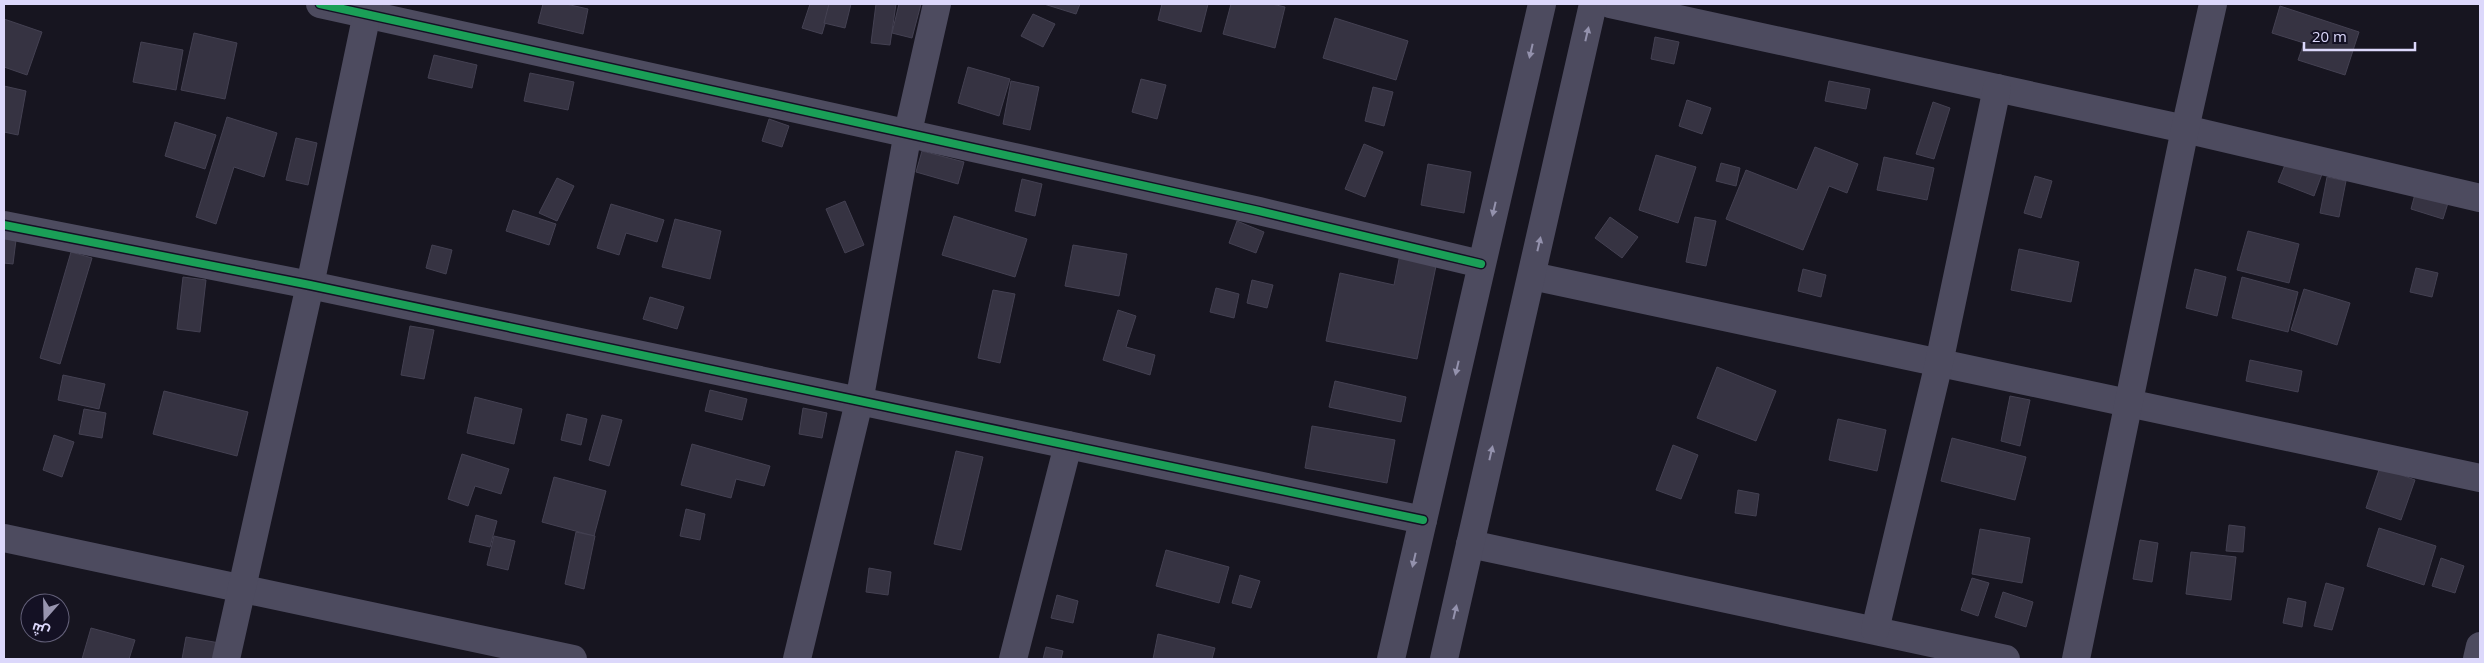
<svg xmlns="http://www.w3.org/2000/svg" width="2484" height="663" viewBox="0 0 2484 663" font-family="'Open Sans',Cairo,sans-serif">
<rect width="100%" height="100%" fill="#171520"/>
<g fill="#363342" stroke="#444152">
<polygon points="543,4 566,4 588,9 583,34 538,23"/>
<polygon points="810,4 831,4 822,34 802,28"/>
<polygon points="829,4 851,4 845,28 824,23"/>
<polygon points="876,4 896,4 890,45 871,43"/>
<polygon points="899,4 921,4 912,38 892,33"/>
<polygon points="1044,4 1080,4 1076,14"/>
<polygon points="1162,4 1208,4 1201,32 1158,20"/>
<polygon points="1231,4 1272,4 1285,7 1275,48 1223,34"/>
<polygon points="2280,6 2359,32 2345,75 2298,60 2304,43 2272,33"/>
<polygon points="1033,14 1055,24 1043,47 1021,36"/>
<polygon points="1335,18 1408,41 1396,80 1323,58"/>
<polygon points="4,19 42,32 27,75 4,67"/>
<polygon points="194,33 237,43 225,99 181,90"/>
<polygon points="1655,37 1679,42 1674,64 1651,59"/>
<polygon points="141,42 183,50 176,90 133,82"/>
<polygon points="434,55 477,65 472,88 428,78"/>
<polygon points="968,67 1010,79 999,116 958,103"/>
<polygon points="530,73 574,82 568,110 524,101"/>
<polygon points="1141,79 1166,85 1157,119 1132,112"/>
<polygon points="1011,81 1039,87 1030,130 1003,124"/>
<polygon points="1829,81 1870,89 1866,109 1825,101"/>
<polygon points="4,86 26,91 18,135 4,132"/>
<polygon points="1373,87 1393,92 1384,126 1365,121"/>
<polygon points="1687,100 1711,108 1702,134 1679,126"/>
<polygon points="1933,102 1950,108 1934,159 1916,154"/>
<polygon points="227,117 277,133 264,177 234,167 216,224 196,217"/>
<polygon points="769,119 789,126 782,147 762,141"/>
<polygon points="175,122 216,135 205,169 165,156"/>
<polygon points="296,138 317,143 308,185 286,180"/>
<polygon points="1364,144 1383,152 1365,197 1345,189"/>
<polygon points="1815,147 1858,164 1847,193 1829,186 1803,250 1726,219 1746,170 1797,190"/>
<polygon points="922,151 964,162 958,184 916,172"/>
<polygon points="1656,155 1696,167 1678,223 1639,210"/>
<polygon points="1884,157 1934,168 1927,200 1877,190"/>
<polygon points="2287,160 2322,174 2314,196 2278,182"/>
<polygon points="1721,163 1740,168 1736,186 1716,181"/>
<polygon points="1428,164 1471,172 1464,213 1421,205"/>
<polygon points="2035,176 2052,181 2041,218 2024,213"/>
<polygon points="2327,177 2346,181 2339,217 2320,213"/>
<polygon points="557,178 574,186 557,221 539,213"/>
<polygon points="1022,179 1042,184 1035,216 1015,211"/>
<polygon points="2415,194 2448,203 2443,219 2411,209"/>
<polygon points="845,201 864,245 845,253 826,209"/>
<polygon points="611,204 664,220 657,242 626,233 619,255 597,248"/>
<polygon points="513,210 556,224 549,245 506,231"/>
<polygon points="954,216 1027,239 1015,277 942,255"/>
<polygon points="1610,217 1638,237 1622,258 1595,238"/>
<polygon points="1695,217 1716,221 1706,266 1686,262"/>
<polygon points="675,219 721,231 710,279 662,267"/>
<polygon points="1237,221 1264,232 1256,253 1229,243"/>
<polygon points="2248,231 2299,244 2289,283 2237,270"/>
<polygon points="4,239 16,240 13,264 4,263"/>
<polygon points="432,245 452,250 446,274 426,268"/>
<polygon points="1073,245 1127,254 1119,296 1065,286"/>
<polygon points="2019,249 2079,262 2071,302 2011,290"/>
<polygon points="71,252 92,258 60,364 40,358"/>
<polygon points="1400,254 1437,261 1417,359 1326,341 1340,273 1394,285"/>
<polygon points="2416,268 2438,273 2432,297 2410,292"/>
<polygon points="1803,269 1826,275 1821,297 1798,291"/>
<polygon points="2195,269 2226,277 2217,316 2186,308"/>
<polygon points="183,277 206,280 200,332 177,329"/>
<polygon points="2242,277 2298,292 2288,332 2232,318"/>
<polygon points="1252,280 1273,285 1267,308 1247,303"/>
<polygon points="1216,288 1239,294 1234,318 1210,312"/>
<polygon points="2304,289 2350,303 2337,345 2291,330"/>
<polygon points="993,290 1015,294 1000,363 978,358"/>
<polygon points="650,297 684,307 677,329 643,319"/>
<polygon points="1118,310 1136,316 1126,347 1155,355 1150,375 1103,360"/>
<polygon points="410,326 434,330 424,379 401,375"/>
<polygon points="2250,360 2302,371 2298,392 2246,381"/>
<polygon points="1717,367 1776,391 1756,441 1697,418"/>
<polygon points="63,375 105,384 99,409 58,400"/>
<polygon points="1335,381 1406,397 1401,422 1329,407"/>
<polygon points="710,390 747,399 742,420 705,411"/>
<polygon points="164,391 248,412 237,456 153,434"/>
<polygon points="2010,396 2030,400 2020,446 2001,441"/>
<polygon points="475,397 522,409 514,444 467,433"/>
<polygon points="803,408 827,413 822,438 799,434"/>
<polygon points="84,409 106,413 102,438 79,434"/>
<polygon points="567,414 587,419 581,445 561,440"/>
<polygon points="602,415 622,420 609,466 589,460"/>
<polygon points="1838,419 1886,430 1877,471 1829,460"/>
<polygon points="1312,426 1395,440 1387,483 1305,468"/>
<polygon points="54,435 74,442 62,477 43,470"/>
<polygon points="1952,438 2026,457 2015,500 1941,481"/>
<polygon points="692,444 770,466 764,486 736,479 731,498 681,485"/>
<polygon points="1673,445 1698,455 1681,499 1656,490"/>
<polygon points="956,451 983,457 961,550 934,544"/>
<polygon points="462,454 509,469 501,494 475,486 468,506 448,499"/>
<polygon points="2380,467 2415,480 2401,520 2366,508"/>
<polygon points="554,477 606,491 594,536 542,522"/>
<polygon points="1738,490 1759,494 1756,516 1735,513"/>
<polygon points="686,509 705,514 700,540 680,536"/>
<polygon points="476,515 497,521 490,547 469,542"/>
<polygon points="2229,525 2245,527 2243,552 2226,551"/>
<polygon points="2379,528 2436,546 2424,585 2367,566"/>
<polygon points="1980,529 2030,538 2022,583 1972,574"/>
<polygon points="576,532 595,536 584,589 565,584"/>
<polygon points="494,536 515,541 508,570 487,565"/>
<polygon points="2140,540 2158,543 2152,582 2133,579"/>
<polygon points="1166,550 1229,567 1219,603 1156,586"/>
<polygon points="2191,552 2236,557 2231,600 2186,594"/>
<polygon points="2441,558 2464,566 2455,593 2432,586"/>
<polygon points="869,568 891,572 888,595 866,592"/>
<polygon points="1240,575 1260,581 1251,608 1232,603"/>
<polygon points="1972,578 1989,583 1978,616 1961,610"/>
<polygon points="2326,583 2344,588 2332,630 2314,626"/>
<polygon points="2003,592 2033,602 2026,627 1995,617"/>
<polygon points="1057,595 1078,601 1073,623 1051,618"/>
<polygon points="2288,598 2306,602 2302,627 2283,623"/>
<polygon points="91,628 135,640 129,659 82,659"/>
<polygon points="1158,634 1215,648 1212,659 1153,659"/>
<polygon points="186,637 225,644 222,659 182,659"/>
<polygon points="1046,647 1063,651 1061,659 1043,659"/>
</g>
<g fill="none" stroke-linecap="round" stroke-linejoin="round">
<g stroke="#4d4b5f" stroke-width="28">
<polyline points="320,4 1259,211 1481,264"/>
<polyline points="1610,4 2185,129 2480,198"/>
<polyline points="4,225 310,285 1423,520"/>
<polyline points="1532,276 2480,478"/>
<polyline points="4,538 573,659"/>
<polyline points="1470,544 2006,659"/>
<polyline points="1875,630 1939,363 1997,88"/>
<polyline points="226,659 310,285 369,4"/>
<polyline points="797,659 859,402 908,132 937,4"/>
<polyline points="1013,659 1068,445"/>
<polyline points="1391,659 1542,4"/>
<polyline points="1444,659 1593,4"/>
<polyline points="2076,659 2185,129 2213,4"/>
<polyline points="2477,659 2480,646"/>
</g>
<defs>
<g id="cycleway">
<polyline points="320,4 1259,211 1481,264"/>
<polyline points="4,225 310,285 1423,520"/>
</g>
</defs>
<use href="#cycleway" stroke="#141124" stroke-width="11"/>
<use href="#cycleway" stroke="#1a9f57" stroke-width="8"/>
</g>
<defs><path id="oneway-solid" d="M-6-.8H1V-3.2L6.5 0L1 3.2V.8H-6Z" transform="scale(1.25)"/></defs>
<g fill="#9492ad">
<use href="#oneway-solid" transform="translate(1587 34) rotate(-77)"/>
<use href="#oneway-solid" transform="translate(1531 51) rotate(103)"/>
<use href="#oneway-solid" transform="translate(1494 209) rotate(103)"/>
<use href="#oneway-solid" transform="translate(1539 244) rotate(-77)"/>
<use href="#oneway-solid" transform="translate(1457 368) rotate(103)"/>
<use href="#oneway-solid" transform="translate(1491 453) rotate(-77)"/>
<use href="#oneway-solid" transform="translate(1414 560) rotate(103)"/>
<use href="#oneway-solid" transform="translate(1455 612) rotate(-77)"/>
</g>
<rect width="2484" height="663" fill="none" stroke="#dcd8fb" stroke-width="10"/>
<g transform="translate(45 618) rotate(200)"><circle r="24" fill="#141124" stroke="#64617a"/>
<path d="M0-4L9 19L0 12L-9 19Z" fill="#9794ae"/>
<text y="-8" font-size="14" font-weight="bold" text-anchor="middle" fill="#dcd8fb">ش</text>
</g>
<path d="M2304 42v8h111v-8" fill="none" stroke="#dcd8fb" stroke-width="2.5"/>
<text x="2312" y="42" font-size="15" fill="#dcd8fb" stroke="#141124" stroke-width="4" paint-order="stroke">20 m</text>
</svg>
